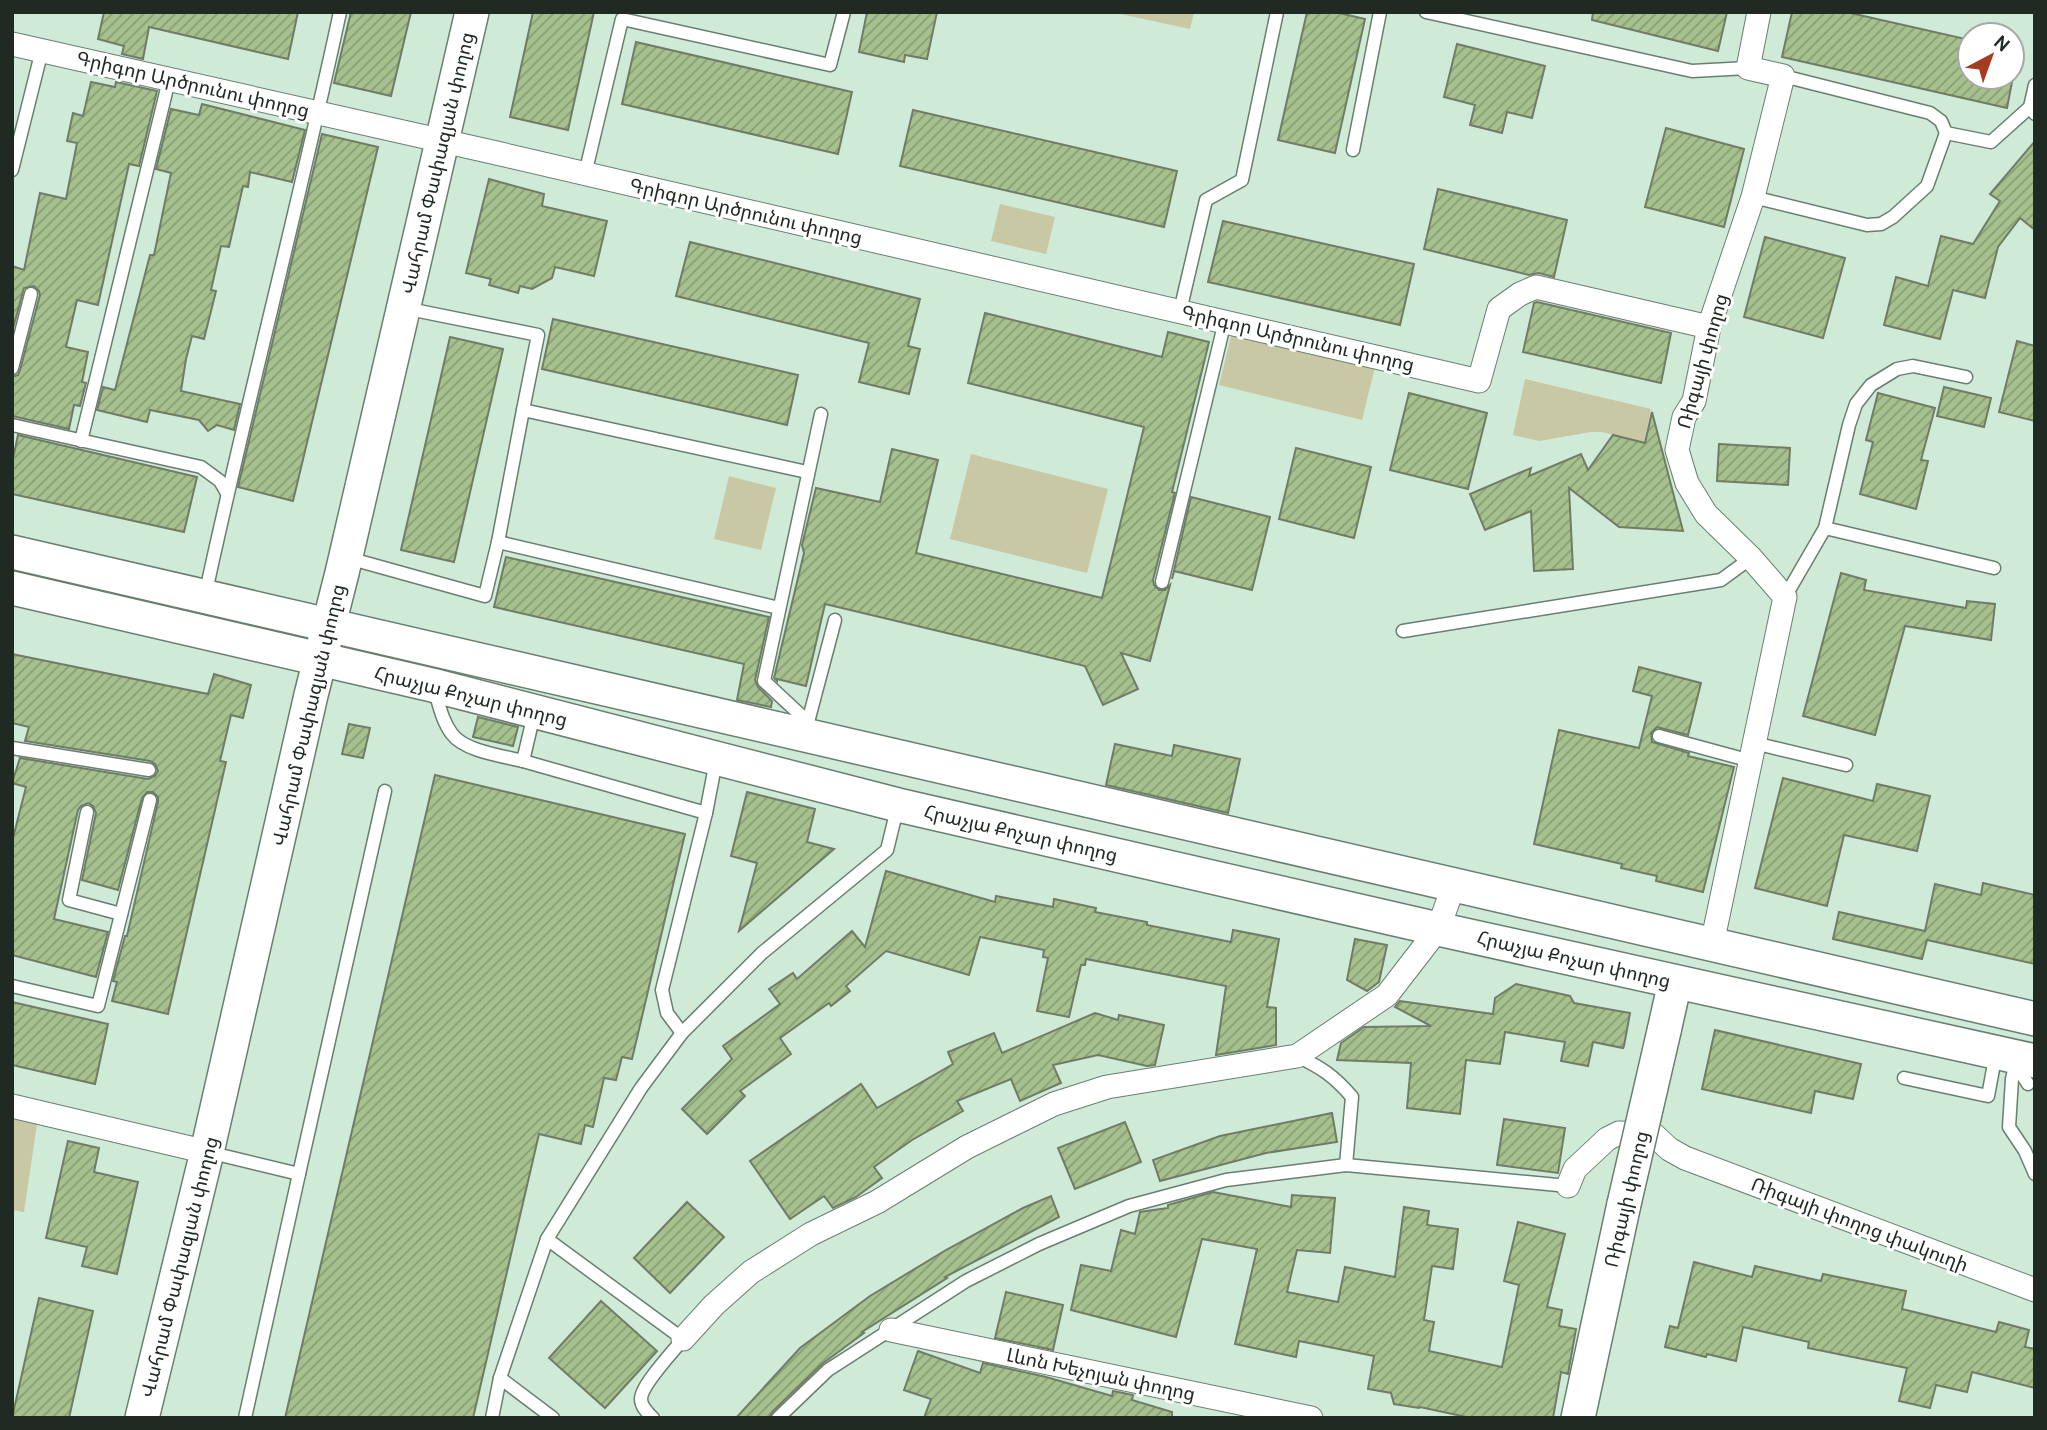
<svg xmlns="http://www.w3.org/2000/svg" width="2047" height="1430" viewBox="0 0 2047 1430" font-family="Cabin,'Noto Sans Armenian',sans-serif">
<defs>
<pattern id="building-hatch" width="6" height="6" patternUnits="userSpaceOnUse" patternTransform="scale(1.75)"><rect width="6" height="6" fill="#a6c18e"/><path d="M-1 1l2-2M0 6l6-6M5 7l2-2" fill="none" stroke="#879d74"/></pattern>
</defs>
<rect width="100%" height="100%" fill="#d0ead8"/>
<g fill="#c8c8a4">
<polygon points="1111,12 1194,12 1190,29"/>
<polygon points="1000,204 1055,217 1046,254 991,241"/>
<polygon points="1232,332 1375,367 1362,420 1219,385"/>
<polygon points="1525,379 1651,409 1644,443 1602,432 1591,432 1539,441 1513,435"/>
<polygon points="971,454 1108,489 1087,573 950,539"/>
<polygon points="729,476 776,488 761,550 714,539"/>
<polygon points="12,1118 37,1124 24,1212 12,1210"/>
</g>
<g fill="url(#building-hatch)" stroke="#707c66" stroke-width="2">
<polygon points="104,12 298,12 288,59 149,27 143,59 122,54 124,46 98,39"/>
<polygon points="351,12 411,12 391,96 334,83"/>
<polygon points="533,12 594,12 568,130 510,117"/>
<polygon points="867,12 937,12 927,59 905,55 904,62 859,52"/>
<polygon points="1307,12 1335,12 1365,19 1335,153 1278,140"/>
<polygon points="1593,12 1727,12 1718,51 1592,20"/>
<polygon points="1792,12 1846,12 1970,40 1970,77 2013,77 2007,108 1782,57"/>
<polygon points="636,42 852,92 838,154 622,104"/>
<polygon points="1457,44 1545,66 1532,118 1507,112 1502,133 1470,125 1475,105 1444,97"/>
<polygon points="91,82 115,87 116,82 157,91 139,166 129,164 98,305 77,300 66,347 88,352 82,382 86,383 80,406 74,405 69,429 12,416 12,377 18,375 20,370 40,295 39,291 34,286 24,288 12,332 12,266 24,270 40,193 66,199 77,143 67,141 73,113 83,116"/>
<polygon points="202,104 305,130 292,182 250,172 248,187 243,186 229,247 221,246 211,290 216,291 204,339 192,336 186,359 181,391 240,404 234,430 217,425 208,431 199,420 150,410 147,422 97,410 103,387 115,390 150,255 154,255 171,173 156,169 171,109 199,115"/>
<polygon points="913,110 1177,171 1164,227 900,166"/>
<polygon points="1666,128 1744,149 1724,227 1645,207"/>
<polygon points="322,134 378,147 293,501 238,487"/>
<polygon points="2035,141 2035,230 2020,218 1998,247 1985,298 1953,290 1940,339 1884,325 1896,277 1928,286 1941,236 1973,244 2000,201 1990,194"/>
<polygon points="489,179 544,194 542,206 607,221 594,276 555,267 552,278 532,289 520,286 518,293 489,285 491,279 466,273"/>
<polygon points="1438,189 1567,220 1554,277 1539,273 1529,275 1424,249"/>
<polygon points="1223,221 1414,264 1400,325 1208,282"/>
<polygon points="1765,237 1845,258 1823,338 1744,317"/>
<polygon points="690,242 920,299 908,346 920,349 909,394 859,382 869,343 676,296"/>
<polygon points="1537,302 1671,333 1661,383 1523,352 1534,303"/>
<polygon points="985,313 1162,357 1168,332 1209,342 1172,492 1175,493 1153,580 1154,585 1159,590 1165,590 1170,585 1150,661 1121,653 1138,689 1103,705 1085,666 825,604 806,686 777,679 777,681 774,678 804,553 802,545 816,488 880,502 892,449 938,460 916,553 1102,598 1144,427 968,383"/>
<polygon points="553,319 798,375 787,425 542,369"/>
<polygon points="450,337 503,349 454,562 401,550"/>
<polygon points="2017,341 2035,346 2035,421 1999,412"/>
<polygon points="1944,387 1991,398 1984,427 1937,416"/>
<polygon points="1409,393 1487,413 1468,489 1390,470"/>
<polygon points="1878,393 1935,408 1921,460 1928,461 1916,509 1860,494 1873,442 1866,440"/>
<polygon points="1652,412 1683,531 1619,527 1569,488 1573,569 1534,571 1531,511 1485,530 1470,494 1531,468 1529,476 1581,454 1588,470 1613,435 1645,443"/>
<polygon points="18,435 197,477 184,532 12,494 12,463"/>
<polygon points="1719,444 1790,448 1788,485 1717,481"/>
<polygon points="1296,448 1371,467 1354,538 1279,519"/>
<polygon points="1191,497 1270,517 1252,590 1174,571 1172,579"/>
<polygon points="506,557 769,617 755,680 758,687 772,701 771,707 737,700 744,664 494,607"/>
<polygon points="1841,573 1866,580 1864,590 1966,608 1967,601 1995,604 1991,640 1905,626 1875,735 1803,716"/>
<polygon points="12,654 208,694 214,674 251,685 243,718 231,715 220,761 226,762 168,1014 112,1001 117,982 113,981 125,936 127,936 158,802 158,797 153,792 147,792 142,798 118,890 82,880 96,813 93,806 88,803 81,806 78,810 54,919 108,932 96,977 12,955 12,842 26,787 12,783 20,758 148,779 155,776 158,771 155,764 150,761 25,741 29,727 12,723"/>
<polygon points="1639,667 1701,683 1688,735 1657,727 1651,733 1652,742 1689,753 1688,756 1734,767 1703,892 1656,881 1657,876 1621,868 1622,864 1534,844 1559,730 1639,748 1652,696 1633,691"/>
<polygon points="478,717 518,727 513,746 473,737"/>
<polygon points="349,724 370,728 363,758 342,754"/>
<polygon points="1115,744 1172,756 1174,745 1240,759 1228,813 1106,785"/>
<polygon points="435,775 685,834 632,1059 622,1057 616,1080 604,1078 593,1127 585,1125 581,1144 539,1134 473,1418 285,1418"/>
<polygon points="1783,778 1873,801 1877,784 1930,796 1917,851 1844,835 1827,906 1755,888"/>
<polygon points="747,792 815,809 807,842 834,849 739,931 757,863 731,856"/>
<polygon points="886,871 995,902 996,896 1053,907 1054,899 1096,908 1095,912 1147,922 1147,925 1231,942 1233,930 1279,939 1267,1007 1276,1008 1276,1045 1216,1055 1226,986 1086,959 1085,965 1081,965 1069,1017 1037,1011 1048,958 1043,957 1044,950 980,937 969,975 886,951 846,986 850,991 831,1006 829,1003 780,1038 791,1054 740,1091 745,1096 707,1134 682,1109 732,1059 723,1046 780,1004 769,989 793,973 797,979 852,931 865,947"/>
<polygon points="1983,883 2035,895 2035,964 1927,940 1922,959 1833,939 1839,912 1925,931 1935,884 1981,895"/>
<polygon points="1355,939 1387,945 1379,982 1367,991 1347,980"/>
<polygon points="1516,984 1570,996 1574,1003 1630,1013 1624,1046 1623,1048 1593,1042 1588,1066 1561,1061 1565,1042 1505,1032 1500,1064 1466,1060 1460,1114 1407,1108 1411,1063 1337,1060 1341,1043 1364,1027 1431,1026 1395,1007 1400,1001 1493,1014 1495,998"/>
<polygon points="12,1002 108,1024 95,1084 12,1065"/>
<polygon points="1095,1013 1118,1020 1119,1015 1164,1025 1155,1065 1147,1066 1098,1055 1053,1065 1061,1083 1020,1101 1011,1079 957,1101 963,1111 912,1140 874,1167 882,1178 856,1197 833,1208 824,1196 790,1219 750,1161 861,1084 877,1108 953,1064 948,1052 994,1033 1002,1053"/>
<polygon points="1715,1030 1861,1064 1853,1099 1815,1091 1811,1113 1702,1089"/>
<polygon points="1332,1113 1337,1142 1266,1153 1160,1181 1153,1160 1220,1136"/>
<polygon points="1504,1119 1565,1128 1558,1173 1497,1165"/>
<polygon points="1125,1122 1141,1162 1075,1189 1058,1148"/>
<polygon points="68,1141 99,1148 94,1172 138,1182 117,1274 82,1266 87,1247 46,1238"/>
<polygon points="1213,1192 1291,1207 1292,1195 1335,1198 1330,1253 1297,1250 1287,1292 1338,1302 1345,1267 1395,1277 1404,1207 1429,1211 1427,1225 1458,1229 1453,1269 1432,1266 1424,1320 1434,1322 1429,1351 1502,1367 1519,1285 1504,1281 1518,1222 1565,1234 1547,1307 1562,1310 1559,1326 1576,1329 1568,1374 1561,1372 1553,1418 1471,1418 1420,1407 1419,1408 1394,1404 1391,1393 1368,1389 1374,1356 1299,1341 1296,1357 1235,1344 1257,1249 1202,1239 1176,1337 1071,1310 1081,1265 1111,1271 1121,1230 1135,1234 1140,1212 1168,1208 1168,1205"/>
<polygon points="1051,1196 1059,1217 945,1277 947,1278 862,1332 864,1333 822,1364 772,1412 769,1418 736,1418 800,1348 870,1296 946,1250 1023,1208"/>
<polygon points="687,1202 724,1237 670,1293 634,1258"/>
<polygon points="1694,1262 1752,1277 1755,1266 1821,1281 1823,1274 1906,1291 1902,1309 1996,1332 1999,1322 2029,1330 2025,1347 2035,1349 2035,1388 1972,1372 1967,1392 1936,1385 1930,1408 1899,1401 1907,1368 1808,1348 1809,1342 1743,1327 1736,1361 1707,1354 1706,1357 1665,1347 1670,1326 1678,1328"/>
<polygon points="1006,1292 1063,1305 1053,1350 995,1338"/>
<polygon points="39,1298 93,1311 69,1418 12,1418"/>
<polygon points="601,1301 657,1351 605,1408 549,1358"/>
<polygon points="918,1351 980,1373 983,1363 1046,1377 1112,1396 1113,1391 1133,1395 1132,1400 1172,1412 1172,1418 924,1418 931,1399 904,1390"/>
</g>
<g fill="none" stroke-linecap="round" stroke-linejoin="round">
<defs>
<g id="lane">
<polyline points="1426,12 1692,71 1748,68"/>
<polyline points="2035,114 2030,107 2035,85"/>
<polyline points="1946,133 1991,142 2030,107"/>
<polyline points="1353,150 1380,12"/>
<polyline points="12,170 42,50"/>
<polyline points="585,174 622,19 830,65 844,12"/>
<polyline points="1753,197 1867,225 1881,224 1893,217 1927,186 1946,133 1941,121 1930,113 1783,76"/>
<polyline points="404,308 538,335 523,410"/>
<polyline points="1180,311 1206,200 1242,180 1277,12"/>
<polyline points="12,368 31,294"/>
<polyline points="12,425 201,467 220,481 227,493"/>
<polyline points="81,441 169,80"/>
<polyline points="1825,528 1994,568"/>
<polyline points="498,542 779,608"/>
<polyline points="348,558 485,596 498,542 523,410 807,472"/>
<polyline points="1162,582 1225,321"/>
<path d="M205 596C247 401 298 208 340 12"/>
<polyline points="1785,597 1825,528 1849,425 1856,404 1871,385 1897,369 1913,366 1966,377"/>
<polyline points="1403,631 1721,580 1751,558"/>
<path d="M434 688C439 704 442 721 452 734 464 751 503 756 523 761L534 714"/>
<polyline points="808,722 835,620"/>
<polyline points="806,732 808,722 764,681 821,414"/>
<polyline points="1659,736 1751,761"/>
<polyline points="1754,743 1846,765"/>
<polyline points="12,748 149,770"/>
<polyline points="523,761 706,813"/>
<polyline points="87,812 69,900 121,914"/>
<polyline points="12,986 98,1006 150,800"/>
<polyline points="682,1033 667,1013 662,990 706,813 716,761"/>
<path d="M1297 1056C1322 1068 1334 1076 1352 1097L1346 1165"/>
<polyline points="2017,1058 2012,1079 2009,1127 2025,1151 2035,1174"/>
<polyline points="2016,1065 2028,1084"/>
<polyline points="1904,1078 1988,1096 1996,1053"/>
<polyline points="208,1152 299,1174 385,791"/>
<path d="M547 1239 683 1339C674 1351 641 1385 641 1399 641 1407 648 1413 653 1418"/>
<polyline points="500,1378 553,1418"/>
<polyline points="245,1418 299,1174"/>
<polyline points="492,1418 500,1378 547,1239 641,1088 682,1033 762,953 887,850 898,805"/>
<polyline points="778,1418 828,1370 966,1281 1039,1244 1129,1206 1226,1180 1346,1165 1568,1186"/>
</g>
<g id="street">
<polyline points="12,44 492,152 1479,381 1499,309 1520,294 1536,287 1709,327"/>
<polyline points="1712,944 1785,597 1751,558 1706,514 1687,483 1677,450 1684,417 1694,401 1709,327 1753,197 1783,76 1748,68 1759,12"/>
<polyline points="12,1106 207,1152"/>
<polyline points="1568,1186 1575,1169 1607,1139 1619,1133 1653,1134 1669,1149 1685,1158 2035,1290"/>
<polyline points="891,1330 1311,1418"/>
<polyline points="683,1339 714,1305 751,1272 811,1234 877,1202 967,1147 1054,1104 1107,1087 1297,1056 1387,995 1438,929 1454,885"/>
</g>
<g id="secondary">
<polyline points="12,552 2035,1019"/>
<polyline points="12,588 432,685 898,805 1438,929 2035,1061"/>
<polyline points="1664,1031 1675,982"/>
<polyline points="142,1418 207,1152 311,695 342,573 472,12"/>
<polyline points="1578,1418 1624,1204"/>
</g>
</defs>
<use href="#lane" stroke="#687f6f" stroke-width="15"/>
<use href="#street" stroke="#687f6f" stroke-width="25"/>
<use href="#secondary" stroke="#687f6f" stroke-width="36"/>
<use href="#lane" stroke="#fff" stroke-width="12"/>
<use href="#street" stroke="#fff" stroke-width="23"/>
<use href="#secondary" stroke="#fff" stroke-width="33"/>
<defs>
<polyline id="secondary-bridge" points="1624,1204 1664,1031"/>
</defs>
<use href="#secondary-bridge" stroke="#687f6f" stroke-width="36" stroke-linecap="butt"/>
<use href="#secondary-bridge" stroke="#fff" stroke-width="33"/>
</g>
<g text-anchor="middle" stroke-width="6" stroke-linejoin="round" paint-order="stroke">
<g font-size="19" fill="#202a23" stroke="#fff">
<text transform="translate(193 84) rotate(13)" y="7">Գրիգոր Արծրունու փողոց</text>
<text transform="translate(437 163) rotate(-77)" y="7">Վահրամ Փափազյան փողոց</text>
<text transform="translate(746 211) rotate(13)" y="7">Գրիգոր Արծրունու փողոց</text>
<text transform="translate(1298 338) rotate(13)" y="7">Գրիգոր Արծրունու փողոց</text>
<text transform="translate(1702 361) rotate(-74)" y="7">Ռիգայի փողոց</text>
<text transform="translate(471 696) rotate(14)" y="7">Հրաչյա Քոչար փողոց</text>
<text transform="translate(308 715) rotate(-77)" y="7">Վահրամ Փափազյան փողոց</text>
<text transform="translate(1021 833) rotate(13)" y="7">Հրաչյա Քոչար փողոց</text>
<text transform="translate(1574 959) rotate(13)" y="7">Հրաչյա Քոչար փողոց</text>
<text transform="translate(1626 1199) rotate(-77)" y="7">Ռիգայի փողոց</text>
<text transform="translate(1860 1224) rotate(21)" y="7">Ռիգայի փողոց փակուղի</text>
<text transform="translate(179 1267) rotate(-76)" y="7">Վահրամ Փափազյան փողոց</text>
<text transform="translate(1101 1374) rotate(12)" y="7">Լևոն Խեչոյան փողոց</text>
</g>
</g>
<rect width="2047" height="1430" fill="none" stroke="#202a23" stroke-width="28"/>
<g transform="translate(1991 56) rotate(41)"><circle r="33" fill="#ffffff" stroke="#a6aaa7" stroke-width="2"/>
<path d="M0-5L12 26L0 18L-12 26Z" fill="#a53c20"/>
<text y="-10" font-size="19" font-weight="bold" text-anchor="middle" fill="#202a23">N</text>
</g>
</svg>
